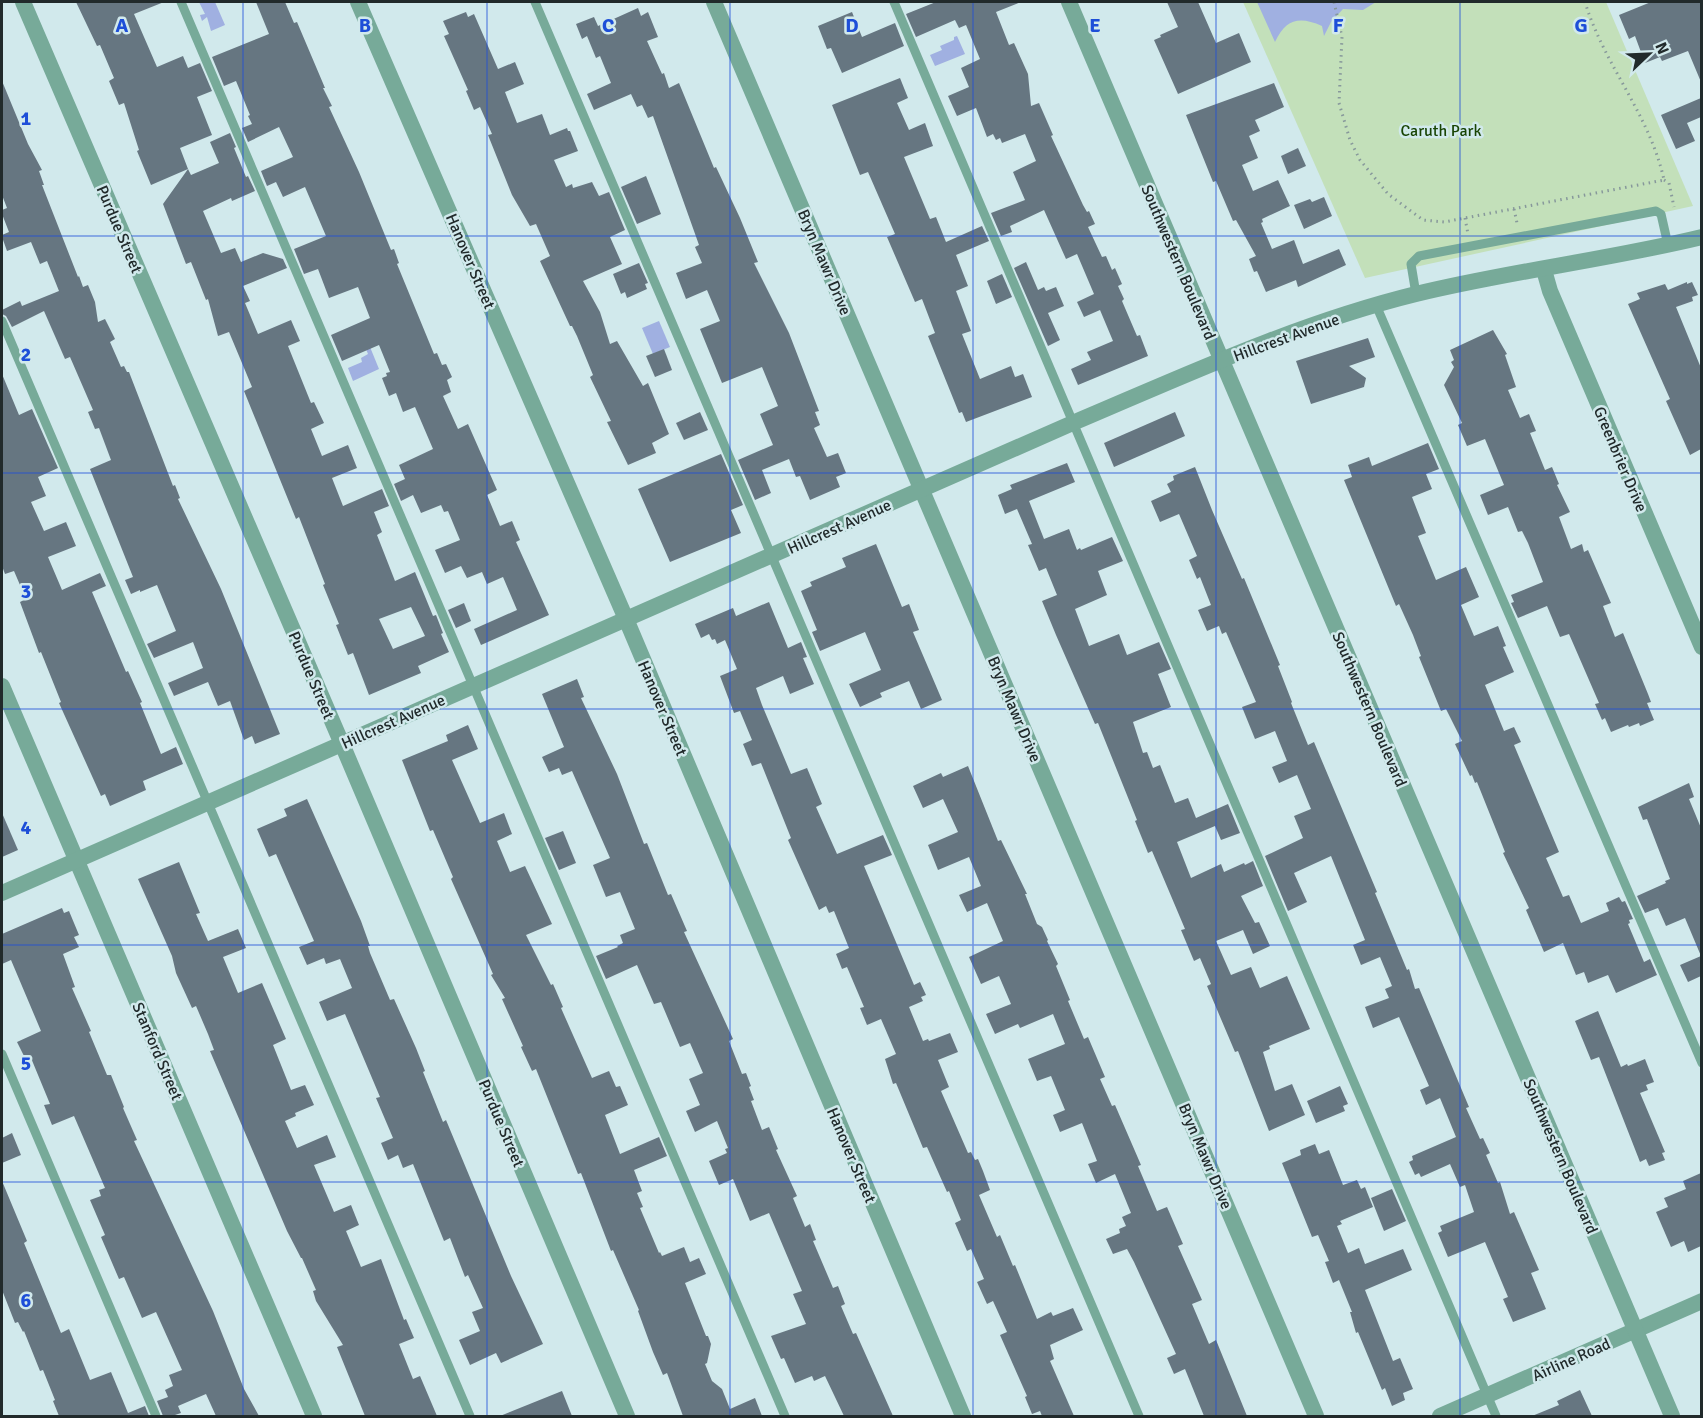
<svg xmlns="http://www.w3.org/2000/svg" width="1703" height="1418" viewBox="0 0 1703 1418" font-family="Signika,sans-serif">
<rect width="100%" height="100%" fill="#d1e9ec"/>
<polygon fill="#c3e0ba" points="1243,2 1606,2 1693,206 1365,278"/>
<g fill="#a0b0e1">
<polygon points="199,2 215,2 225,25 211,31 207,17 202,21 200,15 205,14"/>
<path d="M1257 2H1376L1363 10 1343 9 1331 22 1324 36 1322 26C1299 16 1286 19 1275 42Z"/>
<polygon points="957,36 965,54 935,66 930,55 942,50 940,46 954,40 954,37"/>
<polygon points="659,321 670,347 653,354 642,328"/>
<polygon points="370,347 379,369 353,381 348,368 362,362 361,358 368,354 366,349"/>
</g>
<g fill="#667681" fill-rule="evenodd">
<polygon points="76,2 164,2 134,14 157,67 183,56 188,68 200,63 212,91 197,97 212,135 180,148 188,169 151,185 137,151 139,150 124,103 119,105 109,81 114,78 100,45 97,46"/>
<polygon points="256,2 285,2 294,23 297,22 325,88 323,88 332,106 329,107 359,172 391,250 394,249 399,263 397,264 434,354 437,353 442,365 446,364 452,377 447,380 451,392 443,396 458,429 468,424 497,490 487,495 500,526 512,521 520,540 516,542 549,615 481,645 474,629 517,610 503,577 487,584 482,572 467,578 461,566 445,573 435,550 460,540 448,511 444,512 441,505 421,513 413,495 401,501 394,484 405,479 399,465 433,449 415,407 403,412 396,393 389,396 382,378 387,376 386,373 390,372 379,345 342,361 331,335 370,318 358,287 329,298 318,269 304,274 294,249 326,236 305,187 283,197 276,182 267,186 261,171 293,157 279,127 248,142 242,128 252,124 248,116 250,115 236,81 224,86 212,57 269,34"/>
<polygon points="936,2 1021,2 996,12 1009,45 1014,43 1028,74 1031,106 1039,103 1053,135 1051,136 1083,205 1087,212 1089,211 1095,224 1088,227 1102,257 1106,256 1112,270 1115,268 1122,284 1118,286 1124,299 1122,301 1137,336 1140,335 1148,356 1078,385 1071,369 1091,360 1087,352 1113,341 1100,310 1084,317 1077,302 1094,294 1077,254 1066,259 1044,210 1010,226 1012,232 1001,236 991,213 1025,200 1013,172 1036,161 1025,134 1002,143 1000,138 996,140 993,134 987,137 976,108 957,116 948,96 969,87 961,68 980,59 966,25 959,28 955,20 916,37 906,14"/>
<polygon points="1167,2 1198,2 1216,43 1239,33 1251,62 1178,94 1154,40 1161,37 1160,35 1178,27"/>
<polygon points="1651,2 1701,2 1701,82 1688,51 1662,61 1660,57 1645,63 1635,36 1629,39 1619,15"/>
<polygon points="638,8 641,16 648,12 658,37 647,41 662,74 664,73 669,88 679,83 714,168 716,167 740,218 758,262 754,263 789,333 819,411 815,412 820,425 814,428 827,457 838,453 846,473 836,477 840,487 810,500 800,476 796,477 789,459 762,470 771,493 755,500 738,460 773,445 760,414 778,406 762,367 722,383 700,329 720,321 707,290 686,299 676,273 702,263 695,247 699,245 653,116 648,118 642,105 637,107 631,94 594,110 587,94 611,83 600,56 596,58 587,36 582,39 576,24 594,17 598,26"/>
<polygon points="466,12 468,17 474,14 498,69 515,62 524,84 505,92 517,123 542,114 550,135 567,128 568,131 570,131 578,151 554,160 566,187 572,184 573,188 592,182 599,196 609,192 625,230 610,237 622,264 583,281 600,312 610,344 617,341 643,386 648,383 669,434 652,443 656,453 628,465 607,422 611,421 590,377 593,375 577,336 572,326 570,326 540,261 550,256 536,224 530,226 512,195 488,135 492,134 480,107 474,110 466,91 468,90 444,36 449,34 443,21"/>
<polygon points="852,12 862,37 895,23 904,46 842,73 831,48 827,49 818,26"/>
<polygon points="900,78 908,98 897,103 909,130 925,123 933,146 904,157 930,219 936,217 946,242 982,226 989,241 956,255 968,286 956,291 971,331 962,334 980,379 1011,366 1015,377 1023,374 1032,397 966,422 962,412 959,413 928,336 935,333 922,299 915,302 887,237 895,234 868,172 860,175 832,105"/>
<polygon points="2,81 28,144 42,170 39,171 44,185 42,185 78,277 79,276 83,287 88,285 95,302 98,322 105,319 115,339 110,342 121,367 124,366 127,372 129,372 173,486 175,485 180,498 178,499 221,589 280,734 255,744 252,736 244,740 230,701 218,706 208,682 174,696 168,683 203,668 193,642 154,658 147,644 176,631 157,585 140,592 140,590 131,594 125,580 133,577 90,469 111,460 99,428 95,429 88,412 93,410 70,357 65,359 44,311 12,327 6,316 2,314 2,310 20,301 22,306 59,291 47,261 40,264 31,242 7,251 2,237 2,235 9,232 2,214 2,210 7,208 2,195"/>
<polygon points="1274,83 1284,107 1255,120 1260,131 1249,136 1258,158 1242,165 1253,191 1278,180 1290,206 1262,219 1263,222 1261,223 1272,249 1294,240 1303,264 1339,249 1346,265 1298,287 1296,280 1266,292 1257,271 1254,272 1249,259 1256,256 1236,220 1233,221 1216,181 1213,182 1186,115"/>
<polygon points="1701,98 1701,117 1687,123 1695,141 1676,149 1661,115"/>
<path d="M230 133 236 147 234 148 246 177 248 176 255 191 232 201 231 198 203 211 221 253 235 248 241 262 263 253 283 259 287 268 243 286 250 301 245 303 258 334 291 320 300 341 288 346 311 403 314 402 324 423 311 429 322 456 348 445 357 468 332 478 343 506 382 489 389 506 374 512 382 532 377 535 395 581 415 572 433 616 436 615 443 633 441 634 449 652 418 666 421 673 369 695 353 653 348 655 336 625 339 624 323 585 325 584 299 517 296 519 244 391 252 387 229 332 218 336 208 299 206 300 191 262 186 264 163 204 188 169 191 175 219 163 210 142ZM411 607 425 636 393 649 379 619Z"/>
<polygon points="1298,148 1306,166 1288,174 1281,156"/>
<polygon points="646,176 661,214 637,224 621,187"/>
<polygon points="1324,197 1332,216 1304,229 1294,205 1310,199 1312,202"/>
<polygon points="1026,262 1038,290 1044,287 1046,291 1056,287 1064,306 1048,313 1060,340 1048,346 1014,268"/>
<polygon points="639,263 648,283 645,284 647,289 627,298 625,292 621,294 613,274"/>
<polygon points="1002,274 1012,297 996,304 987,281"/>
<polygon points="1687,282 1687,284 1692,282 1698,295 1692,297 1693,301 1676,307 1701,368 1701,449 1690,455 1666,401 1670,399 1628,304 1640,299 1637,293 1665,284 1668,290"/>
<polygon points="1493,330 1507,354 1505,355 1516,387 1508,390 1520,418 1529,414 1536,431 1530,433 1545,470 1552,467 1559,484 1557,485 1570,512 1559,517 1571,549 1582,544 1584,552 1588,550 1611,603 1603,606 1615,637 1623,633 1648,694 1651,702 1647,703 1654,720 1640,726 1639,723 1629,727 1628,725 1611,732 1605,718 1602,720 1595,704 1599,703 1569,634 1560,637 1547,606 1518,618 1511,603 1514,602 1511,595 1543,582 1528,543 1522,531 1518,532 1508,507 1488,515 1480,495 1504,485 1485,439 1467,446 1458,425 1462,423 1444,385 1454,367 1451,362 1454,360 1450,350"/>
<polygon points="1368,338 1375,357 1349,366 1366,378 1364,387 1311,404 1296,361"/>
<polygon points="664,349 672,370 655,377 646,356"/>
<polygon points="2,374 19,415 32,409 58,468 38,477 46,496 31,502 44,531 66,522 76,546 48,557 62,590 100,573 106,586 92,592 126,672 128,671 142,702 140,703 161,754 176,747 183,764 143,781 146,790 110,806 105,794 101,796 59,703 61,702 41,652 39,653 20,602 26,599 14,571 5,574 2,566"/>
<polygon points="700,412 708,430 684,440 676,423"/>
<polygon points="1175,412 1185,436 1114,467 1104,443"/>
<polygon points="1428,443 1439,469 1426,474 1432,489 1412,497 1426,533 1418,536 1436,580 1466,567 1479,597 1461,605 1474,636 1498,626 1506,646 1503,647 1514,672 1485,685 1504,731 1514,727 1521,742 1514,745 1559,852 1546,858 1563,897 1569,895 1581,923 1609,911 1606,903 1619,897 1622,902 1625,901 1633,919 1629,920 1630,923 1628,924 1644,962 1650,959 1657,975 1616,993 1608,975 1588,983 1584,972 1576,975 1563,943 1544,952 1526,910 1529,908 1503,853 1505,852 1477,782 1475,783 1472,775 1470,776 1455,744 1462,741 1446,709 1441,711 1419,657 1421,656 1413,635 1399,604 1396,606 1344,480 1352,477 1348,465 1369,457 1372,466"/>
<polygon points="721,454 743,505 731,510 741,533 670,562 638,489"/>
<polygon points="1067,463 1075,482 1029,501 1044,539 1069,529 1077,550 1080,548 1081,550 1112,537 1123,561 1098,571 1107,595 1075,609 1089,646 1119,634 1127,655 1159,642 1171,669 1158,674 1171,707 1133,722 1143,753 1147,752 1153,768 1160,765 1175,803 1188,798 1196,818 1228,804 1240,833 1221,840 1215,826 1177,842 1191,878 1221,864 1224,872 1244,863 1245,865 1253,861 1263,886 1241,896 1255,923 1259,922 1270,946 1253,954 1243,930 1216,941 1231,975 1251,967 1260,988 1287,976 1310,1029 1269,1046 1270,1049 1263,1052 1275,1091 1292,1084 1305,1115 1269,1131 1238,1051 1235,1052 1207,986 1211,984 1200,958 1194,961 1181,930 1185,929 1152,851 1148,853 1135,821 1137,820 1098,723 1095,724 1056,635 1042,601 1057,595 1046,568 1039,571 1028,545 1032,544 1017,509 1005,514 998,495 1012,489 1010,485"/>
<polygon points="1195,467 1212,510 1242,579 1244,578 1280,665 1278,666 1292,702 1291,703 1308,745 1314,742 1377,892 1375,893 1407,970 1409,969 1415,989 1419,988 1469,1107 1466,1108 1480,1139 1483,1138 1490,1153 1486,1155 1498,1183 1500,1182 1510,1214 1514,1212 1539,1270 1531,1273 1546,1309 1513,1322 1503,1299 1508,1297 1485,1242 1448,1257 1438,1233 1442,1231 1440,1226 1474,1212 1465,1185 1460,1187 1450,1164 1421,1177 1419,1173 1415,1175 1409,1162 1413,1160 1412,1156 1456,1137 1440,1098 1426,1105 1420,1090 1429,1086 1399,1017 1373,1028 1365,1007 1389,998 1385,989 1392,986 1380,957 1361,965 1353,945 1365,940 1331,856 1294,873 1307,902 1288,911 1265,856 1303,838 1294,816 1311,809 1297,775 1279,783 1272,767 1287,761 1275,731 1255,739 1242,707 1256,702 1226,632 1222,634 1219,626 1207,631 1198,610 1211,605 1200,577 1197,579 1189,560 1197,556 1179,514 1160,522 1151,501 1171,492 1167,484 1174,480 1173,476"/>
<polygon points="876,544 902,607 909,604 919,630 913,632 942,700 921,709 909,681 880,693 882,697 860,707 849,684 881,670 865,632 820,651 812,632 817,630 801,591 812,586 810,582 846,567 842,558"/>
<polygon points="769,602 788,648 801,642 807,657 803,658 814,684 790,694 783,676 756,688 762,705 791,774 807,768 822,804 816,807 837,854 883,835 892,855 864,866 914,985 920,982 926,995 921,997 923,1001 909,1007 923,1041 928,1039 929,1041 950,1033 958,1052 938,1060 949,1087 941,1091 968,1153 971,1152 975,1160 978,1159 983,1171 990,1190 979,1195 997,1237 1000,1235 1013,1266 1015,1265 1037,1319 1051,1312 1053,1316 1073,1308 1083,1330 1050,1345 1054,1359 1050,1361 1074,1416 1042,1416 1040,1411 1032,1414 1025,1397 1027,1396 1000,1335 1007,1332 993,1301 987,1304 977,1282 984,1279 971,1249 967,1251 955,1223 961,1220 949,1191 947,1192 927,1147 923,1148 896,1083 893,1084 885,1059 896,1054 881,1019 867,1025 860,1008 864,1007 847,967 842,969 836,954 849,948 834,911 829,913 826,906 819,910 788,840 791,838 761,763 752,766 743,744 752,740 740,711 734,713 720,676 737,669 725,640 717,644 715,639 712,640 709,634 701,638 695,624 733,608 736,616"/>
<polygon points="464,603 471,621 456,628 448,610"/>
<polygon points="577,679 584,697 581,698 617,774 644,844 647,843 668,895 671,894 687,931 684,932 733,1039 729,1041 742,1074 746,1073 751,1086 749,1087 754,1100 751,1101 762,1130 769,1127 778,1149 776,1150 797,1196 793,1198 805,1227 810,1224 816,1240 813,1241 833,1288 838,1286 845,1304 841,1306 853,1334 856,1333 893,1416 844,1416 825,1376 814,1381 812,1376 795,1383 784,1358 781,1359 771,1336 806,1324 793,1294 802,1291 769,1213 750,1221 733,1179 719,1185 709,1161 727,1153 725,1149 728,1148 717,1121 695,1132 686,1111 700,1105 689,1079 703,1073 690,1043 680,1047 661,1002 654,1004 637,965 606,979 596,956 618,947 617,946 623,943 620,935 635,929 620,892 606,897 593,865 610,858 572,771 562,775 559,768 549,772 542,757 564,747 542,694"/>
<polygon points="468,725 478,749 452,760 480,823 504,813 512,834 497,841 510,872 525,866 552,924 526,935 551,985 553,984 563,1007 561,1008 592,1078 609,1071 616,1087 620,1086 628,1105 605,1115 620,1154 659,1137 667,1156 634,1170 642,1191 637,1193 643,1207 640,1208 659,1253 660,1252 662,1256 684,1247 690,1262 699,1258 706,1274 685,1283 706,1336 708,1336 711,1344 707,1363 705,1364 712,1381 722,1389 730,1409 755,1398 762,1416 683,1416 667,1373 663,1375 653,1352 638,1311 639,1310 613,1250 611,1251 581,1173 578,1174 536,1069 532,1071 521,1047 523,1046 502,999 505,998 491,975 493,974 451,879 453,877 433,830 430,831 402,760 448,741 446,735"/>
<polygon points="968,766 998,841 1001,840 1027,894 1025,894 1037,924 1042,927 1048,940 1047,941 1058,964 1056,966 1070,1000 1068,1001 1084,1039 1088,1037 1105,1077 1100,1079 1112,1106 1115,1105 1141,1165 1138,1166 1157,1211 1167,1207 1183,1244 1178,1246 1202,1300 1192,1304 1209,1344 1216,1340 1247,1416 1204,1416 1185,1369 1174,1374 1167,1358 1176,1354 1134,1262 1127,1249 1113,1254 1106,1239 1120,1233 1119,1229 1126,1226 1122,1217 1131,1213 1115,1174 1096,1183 1088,1164 1097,1161 1082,1123 1060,1132 1053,1115 1065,1110 1051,1076 1037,1081 1028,1059 1065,1044 1053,1014 1020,1028 1018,1024 995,1034 986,1014 1011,1004 999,976 981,984 969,957 1003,941 987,903 967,912 959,895 981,886 969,857 938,870 928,845 958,832 943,799 923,808 913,786 941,773 943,777"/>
<polygon points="1689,783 1694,797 1689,799 1701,828 1701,976 1688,982 1680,965 1701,956 1685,918 1666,926 1658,908 1645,913 1637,896 1666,883 1665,881 1670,879 1647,819 1643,820 1638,807"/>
<polygon points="307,799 361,921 370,946 368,946 370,953 390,1000 394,999 416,1048 425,1071 423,1072 443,1122 446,1120 511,1276 543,1344 501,1363 496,1353 470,1365 459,1340 480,1331 472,1312 483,1308 468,1275 465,1277 450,1238 444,1241 413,1164 403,1168 398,1155 388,1160 381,1143 393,1138 376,1098 380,1097 345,1014 327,1021 319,1002 352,988 340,959 326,964 324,958 307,965 299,947 314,941 276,854 269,857 257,829 287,816 284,809"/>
<polygon points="2,813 18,850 2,857"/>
<polygon points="563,831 576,863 559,870 545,838"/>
<polygon points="179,862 200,913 196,914 208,941 238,929 246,948 223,957 238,993 262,983 286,1039 273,1045 291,1090 305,1085 314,1105 295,1113 296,1116 285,1121 297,1148 327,1135 336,1157 314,1165 334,1212 351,1205 359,1225 346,1231 361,1267 381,1259 404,1320 406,1319 414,1338 399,1344 413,1379 420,1376 437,1416 365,1416 337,1347 343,1345 316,1301 313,1291 316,1290 302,1258 301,1258 287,1231 210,1051 214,1050 208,1034 196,1006 192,1008 176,973 172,956 138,879"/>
<polygon points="62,908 64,913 69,911 79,935 74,937 79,947 63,954 75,987 72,988 91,1031 89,1032 107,1075 111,1075 124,1107 123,1108 137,1140 134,1141 213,1311 244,1389 259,1416 216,1416 206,1394 178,1406 181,1413 172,1416 163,1416 157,1401 168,1397 165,1390 173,1386 169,1375 182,1370 156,1312 142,1318 124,1277 119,1279 101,1237 105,1235 90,1200 101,1196 99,1190 105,1188 74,1116 52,1125 44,1105 50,1104 31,1058 26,1060 17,1042 41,1031 11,960 2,964 2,934"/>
<polygon points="1598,1011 1621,1067 1627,1064 1628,1066 1645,1059 1654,1082 1646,1085 1648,1090 1640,1093 1665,1152 1662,1153 1665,1160 1649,1166 1646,1159 1640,1162 1599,1057 1591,1060 1575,1021"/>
<polygon points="1340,1086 1348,1104 1343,1106 1345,1111 1316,1123 1307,1101"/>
<polygon points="12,1133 21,1155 2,1163 2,1138"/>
<polygon points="1315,1144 1319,1154 1329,1150 1343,1185 1357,1180 1361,1189 1365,1187 1373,1207 1340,1221 1342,1224 1337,1226 1348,1253 1359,1248 1365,1264 1403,1249 1412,1270 1365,1290 1393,1361 1400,1358 1413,1389 1403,1393 1405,1400 1392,1406 1385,1388 1382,1390 1358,1332 1356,1333 1350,1312 1352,1312 1339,1280 1333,1283 1325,1262 1329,1261 1318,1235 1312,1237 1282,1163 1301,1155 1300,1150"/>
<polygon points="1701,1173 1701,1246 1688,1252 1684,1241 1671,1247 1656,1212 1668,1207 1664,1198 1686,1189 1683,1181"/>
<polygon points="2,1181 27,1241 24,1243 61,1333 69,1329 90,1380 111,1372 128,1413 145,1406 149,1416 59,1416 53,1401 55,1400 43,1370 40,1371 24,1331 23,1332 18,1322 15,1323 2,1290"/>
<polygon points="1392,1189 1406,1221 1384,1231 1371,1198"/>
<polygon points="1580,1390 1592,1416 1532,1416 1559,1405 1557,1401"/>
<polygon points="562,1391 572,1416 500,1416"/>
</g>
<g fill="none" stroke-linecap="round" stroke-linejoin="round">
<g stroke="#87989b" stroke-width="3" stroke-dasharray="1.5 4.5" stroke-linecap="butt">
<path d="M1334 2 1342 37 1339 103 1350 140 1360 160 1388 194 1423 220 1444 222 1465 218 1664 180C1650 115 1604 65 1585 2"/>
<polyline points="1664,180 1669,183 1674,207"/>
<polyline points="1514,209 1517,223"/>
<polyline points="1465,218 1468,234"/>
</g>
<g stroke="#7a9" stroke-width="9">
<polyline points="181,2 785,1416"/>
<polyline points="535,2 1139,1416"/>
<polyline points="894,2 1496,1416"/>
<polyline points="1416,294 1411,264 1419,256 1656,211 1661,214 1668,245"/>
<polyline points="1376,305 1702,1063"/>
<polyline points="2,321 470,1416"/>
<polyline points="2,1054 156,1416"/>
</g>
<g stroke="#7a9" stroke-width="16">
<polyline points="23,2 342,744 627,1416"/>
<polyline points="358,2 626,619 963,1416"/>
<polyline points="714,2 1316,1416"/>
<polyline points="1544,270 1550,291 1702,647"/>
<polyline points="2,686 314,1416"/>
<polyline points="1440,1416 1702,1301"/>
</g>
<g stroke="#7a9" stroke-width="16">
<polyline points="1069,2 1672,1416"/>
<path d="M2 893 1075 422C1186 375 1298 323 1416 294 1510 271 1607 260 1702 237"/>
</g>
</g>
<path fill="none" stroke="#1d4ed8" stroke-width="1.5" stroke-opacity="0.55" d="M243 2V1416M487 2V1416M730 2V1416M973 2V1416M1216 2V1416M1460 2V1416M2 236H1702M2 473H1702M2 709H1702M2 945H1702M2 1182H1702"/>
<g text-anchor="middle" stroke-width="5" stroke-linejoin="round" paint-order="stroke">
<g font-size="16" fill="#184404" stroke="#d1e9ec">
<text x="1441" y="136">Caruth Park</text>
</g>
<g font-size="16" fill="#212a2b" stroke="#d1e9ec">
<text transform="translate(120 229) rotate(67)" y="6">Purdue Street</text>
<text transform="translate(471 261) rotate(67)" y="6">Hanover Street</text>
<text transform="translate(825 262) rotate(67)" y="6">Bryn Mawr Drive</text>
<text transform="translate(1179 262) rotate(67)" y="6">Southwestern Boulevard</text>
<text transform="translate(1286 337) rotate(-20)" y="6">Hillcrest Avenue</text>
<text transform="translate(1621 459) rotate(67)" y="6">Greenbrier Drive</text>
<text transform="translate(839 526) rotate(-24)" y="6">Hillcrest Avenue</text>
<text transform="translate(312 675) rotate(67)" y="6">Purdue Street</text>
<text transform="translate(663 708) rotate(67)" y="6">Hanover Street</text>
<text transform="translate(1015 709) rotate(67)" y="6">Bryn Mawr Drive</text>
<text transform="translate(1370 709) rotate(67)" y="6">Southwestern Boulevard</text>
<text transform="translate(393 721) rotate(-24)" y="6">Hillcrest Avenue</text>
<text transform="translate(158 1051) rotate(67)" y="6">Stanford Street</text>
<text transform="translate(502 1123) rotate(67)" y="6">Purdue Street</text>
<text transform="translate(852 1155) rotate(67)" y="6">Hanover Street</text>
<text transform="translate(1206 1156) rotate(67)" y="6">Bryn Mawr Drive</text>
<text transform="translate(1561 1156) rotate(67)" y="6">Southwestern Boulevard</text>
<text transform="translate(1571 1359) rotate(-24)" y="6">Airline Road</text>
</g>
</g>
<g font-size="20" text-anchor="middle" font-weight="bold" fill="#1d4ed8" stroke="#d1e9ec" stroke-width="5" stroke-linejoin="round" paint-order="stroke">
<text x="122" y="32">A</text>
<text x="365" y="32">B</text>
<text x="608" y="32">C</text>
<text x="852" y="32">D</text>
<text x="1095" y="32">E</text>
<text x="1338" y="32">F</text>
<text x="1581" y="32">G</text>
<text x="26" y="125">1</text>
<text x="26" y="361">2</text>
<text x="26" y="598">3</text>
<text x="26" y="834">4</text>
<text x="26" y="1070">5</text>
<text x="26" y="1307">6</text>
</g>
<rect width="1703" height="1418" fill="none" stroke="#212a2b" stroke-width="6"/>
<g transform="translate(1649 54) rotate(67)" stroke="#d1e9ec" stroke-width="4.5" paint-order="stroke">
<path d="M0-4.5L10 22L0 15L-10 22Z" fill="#212a2b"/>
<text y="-9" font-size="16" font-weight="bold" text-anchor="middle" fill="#212a2b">N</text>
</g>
</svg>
